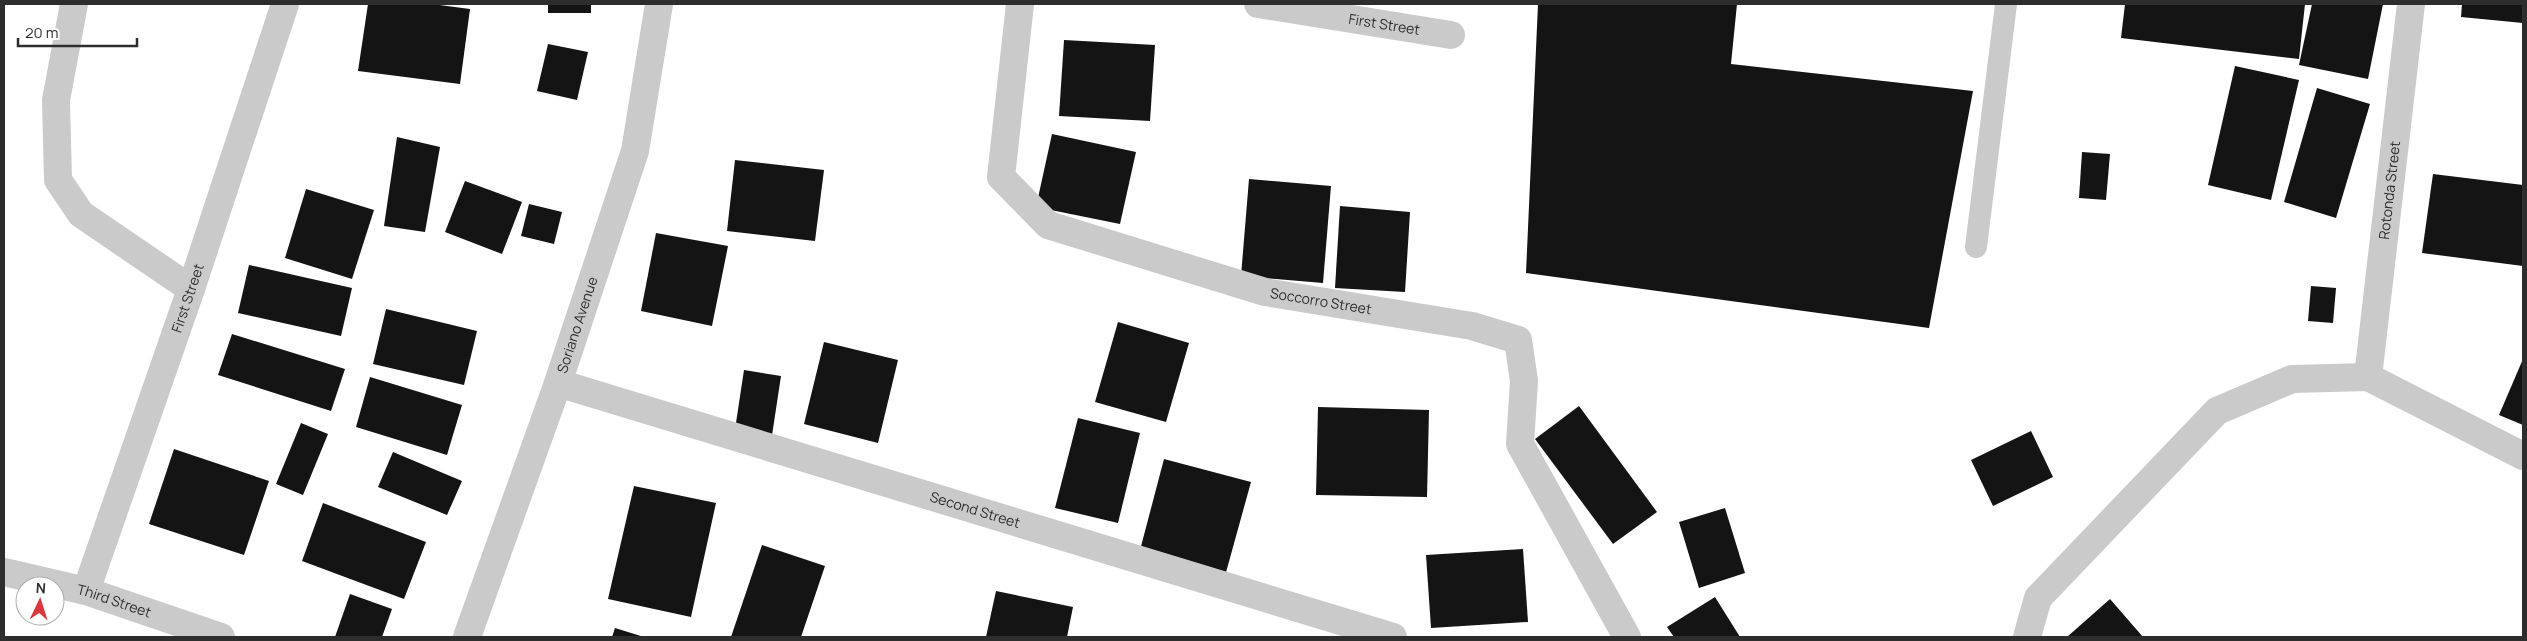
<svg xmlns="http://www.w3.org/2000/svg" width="2527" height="641" viewBox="0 0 2527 641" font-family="Manrope,sans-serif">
<rect width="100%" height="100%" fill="#fff"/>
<g fill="#141414">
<polygon points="368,4 432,4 470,9 460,84 358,71"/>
<rect x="548" y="4" width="43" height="9"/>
<polygon points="1538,4 1737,4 1731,64 1973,91 1929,328 1526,273"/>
<polygon points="2125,4 2305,4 2299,59 2121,38"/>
<polygon points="2312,4 2383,4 2368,79 2299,65"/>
<polygon points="2462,4 2523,4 2523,23 2461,17"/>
<polygon points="1064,40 1155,45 1150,121 1059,116"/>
<polygon points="548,44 588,52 577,100 537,91"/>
<polygon points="2235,66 2299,80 2271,200 2208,185"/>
<polygon points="2317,88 2370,104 2336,218 2284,202"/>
<polygon points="1052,134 1136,152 1120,224 1036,207"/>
<polygon points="397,137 440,147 425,232 384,226"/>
<polygon points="2082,152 2110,154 2106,200 2079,198"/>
<polygon points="735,160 824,170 815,241 727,231"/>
<polygon points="2433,174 2523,185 2523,266 2422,253"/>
<polygon points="1249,179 1331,186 1323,283 1241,276"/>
<polygon points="465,181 522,202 502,254 445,232"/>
<polygon points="306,189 374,210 352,279 285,258"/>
<polygon points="529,204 562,212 554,244 521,236"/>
<polygon points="1340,206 1410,212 1405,292 1335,288"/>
<polygon points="656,233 728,246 712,326 641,311"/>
<polygon points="249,265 352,288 341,336 238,313"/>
<polygon points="2311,286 2336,288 2333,323 2308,321"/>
<polygon points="386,309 477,331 464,385 373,364"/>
<polygon points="1118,322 1189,343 1166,422 1095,402"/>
<polygon points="232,334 345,369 331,411 218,375"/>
<polygon points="824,342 898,360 878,443 804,424"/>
<polygon points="2523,359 2523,425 2499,415"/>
<polygon points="744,370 781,376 771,442 734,436"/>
<polygon points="370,377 462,405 447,455 356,427"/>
<polygon points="1579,406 1657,512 1613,544 1535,439"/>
<polygon points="1318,407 1429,410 1427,497 1316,495"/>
<polygon points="1078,418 1140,433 1118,523 1055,508"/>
<polygon points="301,423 328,434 303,495 276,484"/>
<polygon points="2031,431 2053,477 1993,506 1971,460"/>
<polygon points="174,449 269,481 244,555 149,524"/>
<polygon points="393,452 462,481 447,515 378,487"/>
<polygon points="1164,459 1251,482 1225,576 1139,554"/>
<polygon points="634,486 716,503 691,617 608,599"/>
<polygon points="323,503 426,542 404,599 302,561"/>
<polygon points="1725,508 1745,573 1699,588 1679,522"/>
<polygon points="762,545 825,566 801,637 731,637"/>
<polygon points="1523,549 1528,622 1431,628 1426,555"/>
<polygon points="996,591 1073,607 1067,637 986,637"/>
<polygon points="350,594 392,609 382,637 335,637"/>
<polygon points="1715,597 1740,637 1674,637 1667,627"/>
<polygon points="2110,599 2143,637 2067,637"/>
<polygon points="615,628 644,637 612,637"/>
</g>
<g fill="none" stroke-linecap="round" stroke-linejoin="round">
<polyline stroke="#cacaca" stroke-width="22" points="1976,247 2006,4"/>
<g stroke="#cacaca" stroke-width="28">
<polyline points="74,4 56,100 58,180 81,214 191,289"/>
<path id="s1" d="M1020 4 1001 177 1048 225 1265 292 1472 326 1518 340 1524 381 1520 444 1627 637"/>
<path id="s2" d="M1258 4 1451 35"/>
<path id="s3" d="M2368 377 2411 4"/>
<path id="s4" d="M558 383 1393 637"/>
<path id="s5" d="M4 572 86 591 221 637"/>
<path id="s6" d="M86 591 191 289 285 4"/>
<polyline points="2027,637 2038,598 2217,411 2292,379 2368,377 2523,456"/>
</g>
<path stroke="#cacaca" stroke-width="28" id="s7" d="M467 637 558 383 635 151 659 4"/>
</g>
<g text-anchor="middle" stroke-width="5" stroke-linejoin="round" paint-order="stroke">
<g font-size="14" fill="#2d2d2d" stroke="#fff">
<text dy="5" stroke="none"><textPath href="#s2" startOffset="128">First Street</textPath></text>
<text dy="5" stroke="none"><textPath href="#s3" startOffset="188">Rotonda Street</textPath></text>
<text dy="5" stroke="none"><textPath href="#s6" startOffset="310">First Street</textPath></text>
<text dy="5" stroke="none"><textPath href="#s1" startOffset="525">Soccorro Street</textPath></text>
<text dy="5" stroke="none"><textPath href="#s7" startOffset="331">Soriano Avenue</textPath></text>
<text dy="5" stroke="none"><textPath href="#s4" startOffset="436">Second Street</textPath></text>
<text dy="5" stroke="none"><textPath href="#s5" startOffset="114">Third Street</textPath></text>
</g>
</g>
<rect width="2527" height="641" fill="none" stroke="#2d2d2d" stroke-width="10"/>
<g transform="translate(40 601) rotate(4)"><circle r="24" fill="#ffffff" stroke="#ababab"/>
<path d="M0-4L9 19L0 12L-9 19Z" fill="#db383d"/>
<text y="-8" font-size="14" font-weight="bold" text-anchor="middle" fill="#2d2d2d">N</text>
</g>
<path d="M18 38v8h119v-8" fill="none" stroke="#2d2d2d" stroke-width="2.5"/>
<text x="25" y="38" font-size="15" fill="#2d2d2d" stroke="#ffffff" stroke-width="4" paint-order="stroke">20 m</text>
</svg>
